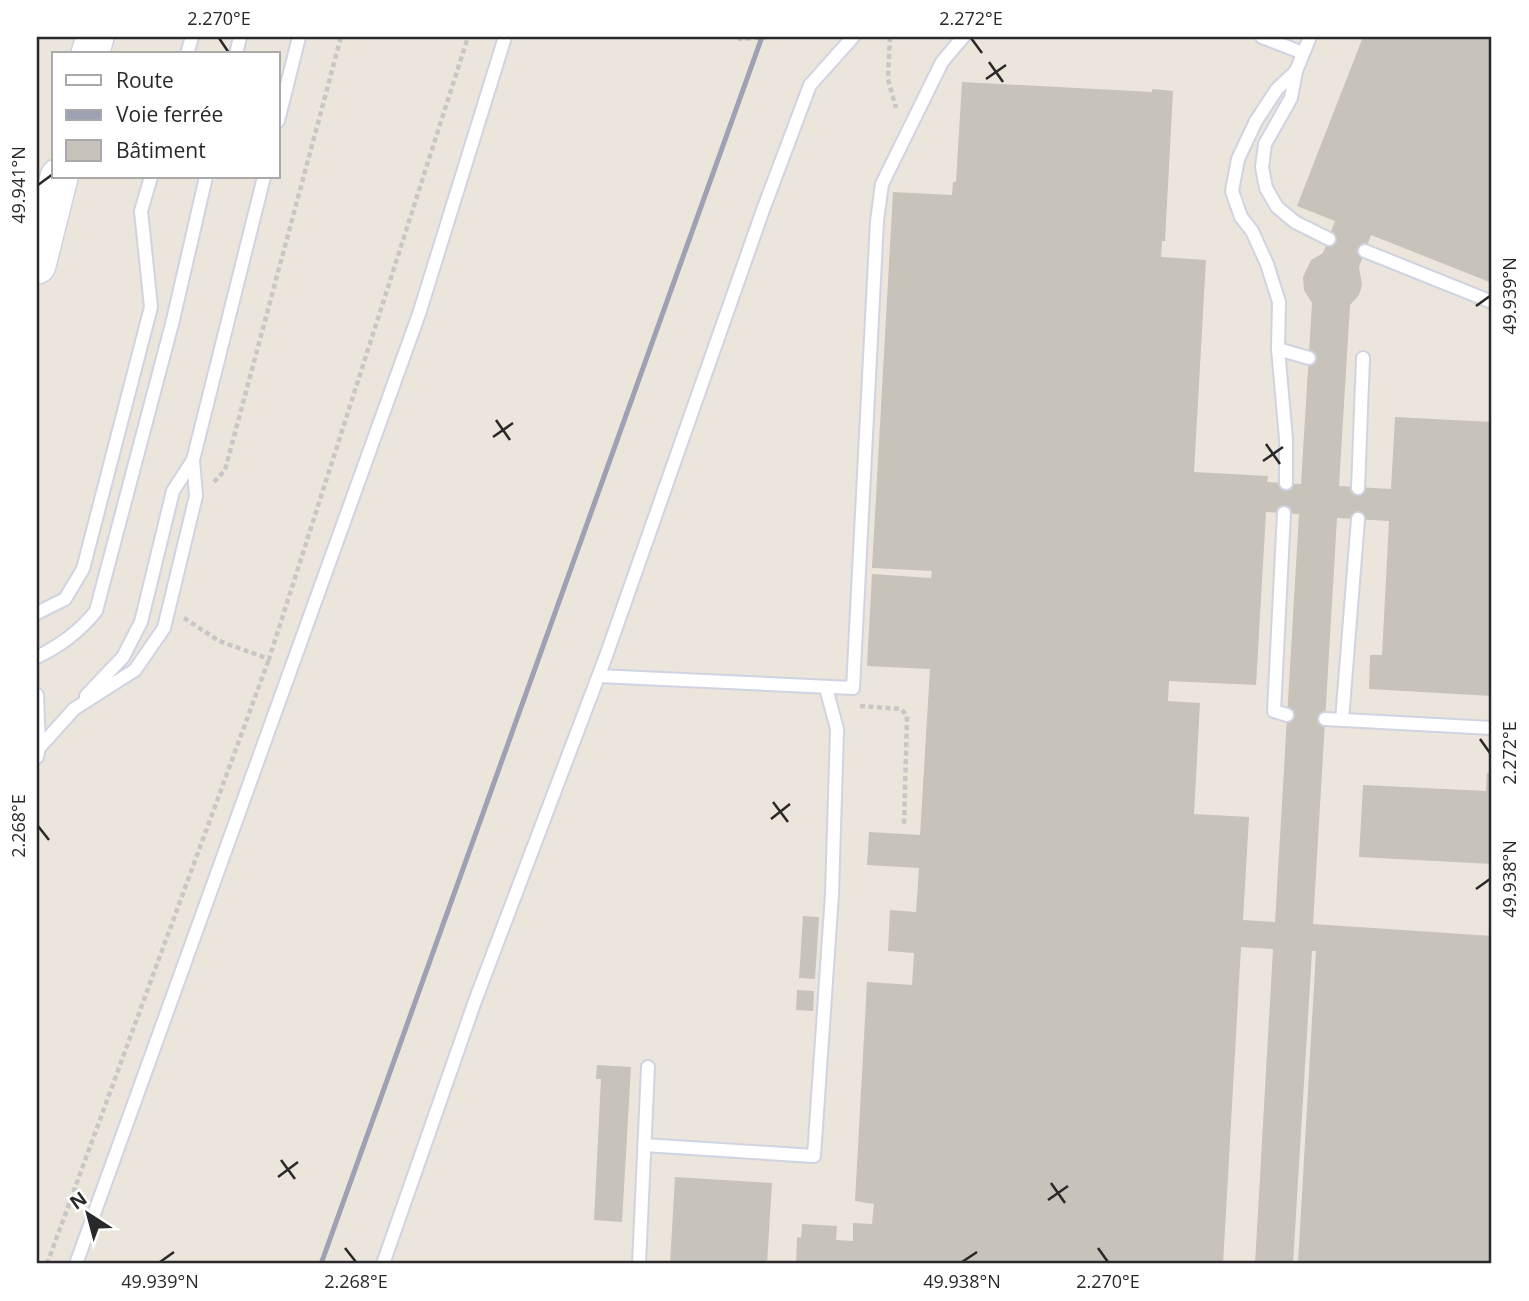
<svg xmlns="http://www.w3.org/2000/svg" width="1529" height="1301" viewBox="0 0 1529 1301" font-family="'Open Sans',sans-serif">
<rect width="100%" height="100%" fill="#ebe5db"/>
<g fill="#c7c3ba" fill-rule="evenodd">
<path d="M1363 37H1492V283L1371 235 1359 267 1362 285 1359 295 1350 305 1339 486 1391 489 1395 417 1492 422V696L1369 689 1370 655H1382L1389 521 1337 518 1313 924 1492 936V1264H1298L1316 951H1312L1293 1264H1255L1273 949 1241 947 1223 1264H796L797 1237 801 1238 802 1224 837 1226 836 1240 853 1241V1223L872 1224 874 1204 855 1201 867 982 912 985 914 953 888 951 890 910 916 912 919 868 867 865 869 832 920 835 930 669 867 666 872 574 931 578 932 571 872 568 893 192 952 195 953 182H956L962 82 1152 92V89L1173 91 1165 241H1162L1161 257 1206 260 1194 472 1268 476 1267 482 1301 484 1312 303 1304 290 1303 277 1311 260 1323 253 1335 221 1297 206ZM1266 512 1299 514 1275 922 1243 920 1249 817 1194 814 1200 703 1168 701 1169 681 1256 685Z"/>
<polygon points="1487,773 1492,773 1492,864 1359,857 1363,785 1486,791"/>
<polygon points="803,916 819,917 815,979 799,978"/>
<polygon points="797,990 814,991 813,1011 796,1010"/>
<polygon points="597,1065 631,1067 622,1222 594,1220 601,1079 596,1079"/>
<polygon points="675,1177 772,1183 767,1264 670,1264"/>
</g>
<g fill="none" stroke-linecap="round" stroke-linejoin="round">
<defs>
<g id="lane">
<polyline points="1262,37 1303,53"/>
<polyline points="1310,37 1296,71 1291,98 1265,144 1262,167 1266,188 1277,207 1295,222 1329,239"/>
<polyline points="187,54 192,37"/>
<polyline points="236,54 240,37"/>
<polyline points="278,121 299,37"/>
<polyline points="1365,251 1492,302"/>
<polyline points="1278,349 1309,358"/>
<polyline points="1286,483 1286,439 1278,349 1279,302 1267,264 1252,231 1241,217 1232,191 1238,159 1256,121 1277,89 1296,71"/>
<polyline points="1358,488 1363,358"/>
<polyline points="1284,513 1274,711 1287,715"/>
<polyline points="37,613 65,599 83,569 151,307 141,211 151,177"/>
<path d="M37 657C61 645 79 632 96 611L173 320 206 177"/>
<polyline points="599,676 853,688 877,221 882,184 942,62 963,37"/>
<polyline points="37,695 39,748"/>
<polyline points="86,696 123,657 141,622 173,491 193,460"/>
<polyline points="1325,719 1492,728"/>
<polyline points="1342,720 1358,519"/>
<polyline points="37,757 39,748 74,709 135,670 164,628 196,496 193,460 264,177"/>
<polyline points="644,1145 814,1156 832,894 837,729 826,688"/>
<polyline points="76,1264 419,314 505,37"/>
<polyline points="383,1264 475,1001 606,656 763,210 810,85 853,37"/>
<polyline points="639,1264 648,1067"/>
</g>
<g id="secondary">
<polyline points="90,54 95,37"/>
<polyline points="37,265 59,177"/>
</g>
</defs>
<use href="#lane" stroke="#d0d3e2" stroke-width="16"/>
<use href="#secondary" stroke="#d0d3e2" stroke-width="40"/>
<g stroke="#c7c7c7" stroke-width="4.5" stroke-dasharray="5 3.5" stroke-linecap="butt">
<polyline points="738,37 740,39 769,37"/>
<polyline points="890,37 888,79 896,108"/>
<polyline points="214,482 225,470 341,37"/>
<polyline points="184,618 219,641 269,659 468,37"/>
<polyline points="860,706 901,709 907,716 904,827"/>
<polyline points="47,1264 269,659"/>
</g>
<use href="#lane" stroke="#fff" stroke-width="12"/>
<use href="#secondary" stroke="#fff" stroke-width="37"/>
<polyline stroke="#9ea0b3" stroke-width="5" points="321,1264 762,37"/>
</g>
<path fill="none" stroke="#292929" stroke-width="2.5" d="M219 38 229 53M971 38 982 53M989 62 1003 82M986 79 1006 65M38 185 53 174M1476 306 1490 296M496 420 510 440M493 437 513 423M1266 444 1280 464M1263 461 1283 447M1480 739 1490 753M773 802 788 822M771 819 790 804M38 826 49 840M1476 889 1490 879M281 1160 295 1179M278 1177 298 1162M1051 1183 1065 1203M1048 1200 1068 1186M345 1248 356 1262M1098 1248 1108 1262M160 1262 174 1252M962 1262 977 1252"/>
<rect width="1529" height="1301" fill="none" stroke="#ffffff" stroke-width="77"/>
<rect x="52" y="52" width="228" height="126" fill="#ffffff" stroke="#a9a9a9" stroke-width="2"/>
<rect x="66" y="75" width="35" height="10" fill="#ffffff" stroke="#a9a9a9" stroke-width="2"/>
<text x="116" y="88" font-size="21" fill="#292929">Route</text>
<rect x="66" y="110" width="35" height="10" fill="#9ea0b3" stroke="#a9a9a9" stroke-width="2"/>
<text x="116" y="122" font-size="21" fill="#292929">Voie ferrée</text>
<rect x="66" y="140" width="35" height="21" fill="#c7c3ba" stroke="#a9a9a9" stroke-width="2"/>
<text x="116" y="158" font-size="21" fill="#292929">Bâtiment</text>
<g transform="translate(88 1214) rotate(324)" stroke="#ffffff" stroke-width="5" paint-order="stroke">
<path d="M0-5L12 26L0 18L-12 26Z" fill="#292929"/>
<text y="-10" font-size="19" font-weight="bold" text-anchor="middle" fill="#292929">N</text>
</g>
<rect x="38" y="38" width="1452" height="1224" fill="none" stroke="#292929" stroke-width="2.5"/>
<g font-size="18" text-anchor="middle" fill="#292929">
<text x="219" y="25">2.270°E</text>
<text x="971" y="25">2.272°E</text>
<text transform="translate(19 185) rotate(-90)" y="6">49.941°N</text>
<text transform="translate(1510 296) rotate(-90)" y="6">49.939°N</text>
<text transform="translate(1510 753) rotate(-90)" y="6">2.272°E</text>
<text transform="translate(19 826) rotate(-90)" y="6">2.268°E</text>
<text transform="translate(1510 879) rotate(-90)" y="6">49.938°N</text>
<text x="160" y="1288">49.939°N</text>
<text x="356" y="1288">2.268°E</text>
<text x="962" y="1288">49.938°N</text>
<text x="1108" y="1288">2.270°E</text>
</g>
</svg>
